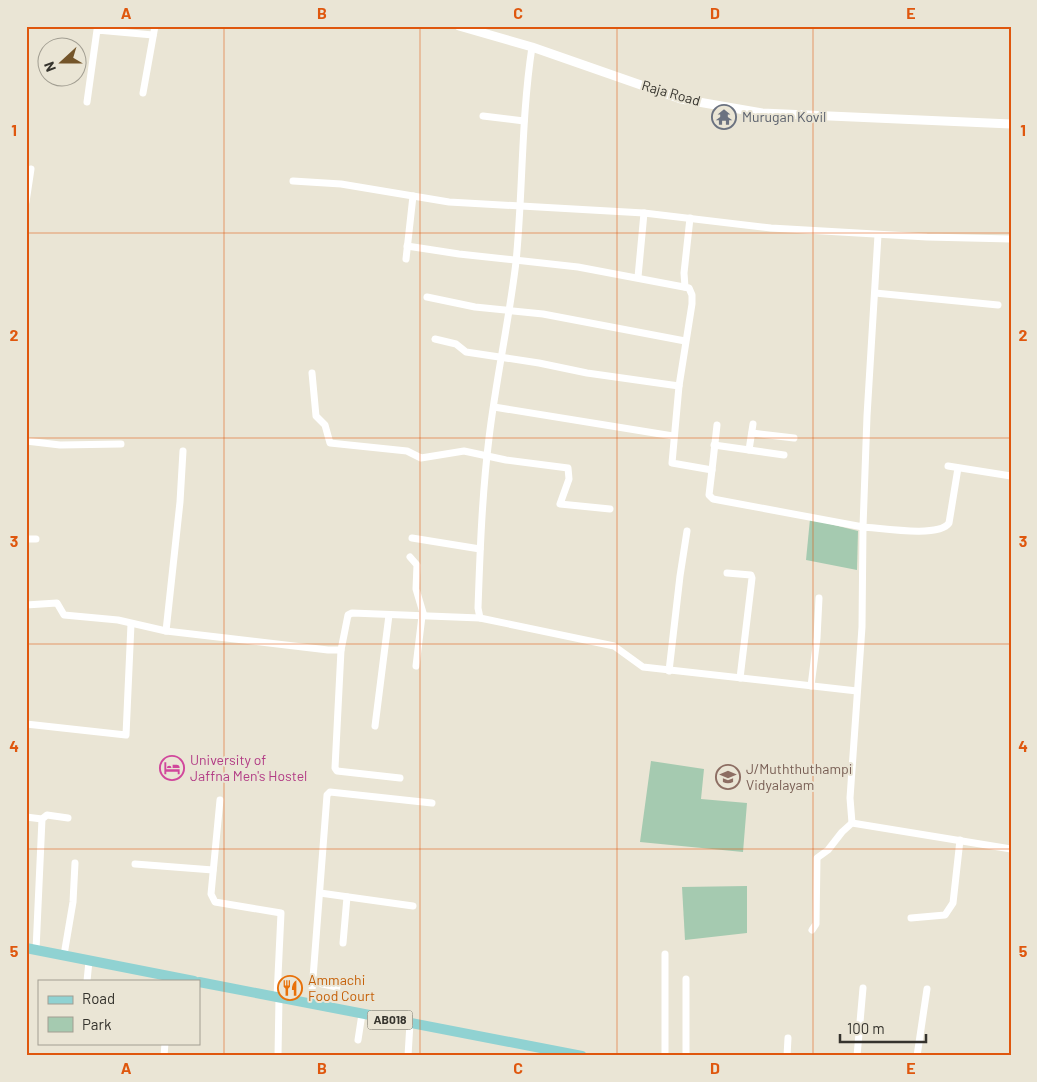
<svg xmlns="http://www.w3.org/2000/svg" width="1037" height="1082" viewBox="0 0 1037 1082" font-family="Barlow,sans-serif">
<rect width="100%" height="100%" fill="#eae5d5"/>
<g fill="#a5cab0">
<polygon points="810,519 858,531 857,570 806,560"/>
<polygon points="651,761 704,769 701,799 747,803 743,852 640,842"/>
<polygon points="747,886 747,933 685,940 682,887"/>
</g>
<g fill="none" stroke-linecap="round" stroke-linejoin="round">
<g stroke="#fff" stroke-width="7">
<path d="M532 47C521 119 523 191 516 262 509 321 496 379 489 438 482 495 480 551 478 608L480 618 614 646 643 667 857 691"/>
<polyline points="143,93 155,26"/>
<polyline points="87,102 97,30 153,35"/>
<polyline points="483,116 524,121"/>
<polyline points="293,181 341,184 449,202 644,213 771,228 927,237 1011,239"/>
<polyline points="26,202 31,169"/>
<polyline points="407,246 459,254 578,267 689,288 692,295 692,304 679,386 672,463 712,470 709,495 713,499 863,527 867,416 878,235"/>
<polyline points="406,259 413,196"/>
<polyline points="638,277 644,213"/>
<polyline points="685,287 684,273 690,218"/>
<polyline points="875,293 998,305"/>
<polyline points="427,297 475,307 543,314 685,341"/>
<polyline points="435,339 456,344 466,352 539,363 587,373 679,386"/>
<polyline points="312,373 316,416 325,425 330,443 407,451 421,458 464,451 506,460 568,468 569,479 560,504 610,509"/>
<polyline points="494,407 673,436"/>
<polyline points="752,433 794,438"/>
<polyline points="26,441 60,445 121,444"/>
<polyline points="714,445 784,455"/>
<polyline points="749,450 753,424"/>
<polyline points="948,466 1011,476"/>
<path d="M958 468 949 523C939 538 881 528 863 527L862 627 850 798 852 823 1011 849"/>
<polyline points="712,470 717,425"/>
<polyline points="412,538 480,549"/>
<polyline points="26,539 36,539"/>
<polyline points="410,557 417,565 416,589 424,616"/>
<polyline points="727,573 751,575 752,578 740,678"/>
<polyline points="26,605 57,603 64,615 118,620 166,631 328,650 341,650 348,615 352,613 480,618"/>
<polyline points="166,631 180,502 183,451"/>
<polyline points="341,650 335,768 337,771 400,778"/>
<polyline points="416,666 422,616"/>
<polyline points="669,671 680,576 687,531"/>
<polyline points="811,686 817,638 819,598"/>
<polyline points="26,724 126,735 131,624"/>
<polyline points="375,726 389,615"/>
<polyline points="220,800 211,894 215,902 281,913 277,997"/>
<polyline points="26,817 42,819"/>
<polyline points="135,864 213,870"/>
<polyline points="320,893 413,906"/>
<polyline points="911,918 945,915 953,903 960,840"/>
<polyline points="812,930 816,924 817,858 828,850 842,832 852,823"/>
<polyline points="343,943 347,897"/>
<polyline points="36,950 42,819 47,815 68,818"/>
<polyline points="64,955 73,902 75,863"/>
<polyline points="87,981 89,961"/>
<polyline points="313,982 337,987"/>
<polyline points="311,1004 327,795 330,792 432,803"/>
<polyline points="358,1040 362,1014"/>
<polyline points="164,1056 165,1043"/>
<polyline points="278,1056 279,998"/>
<polyline points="408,1056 410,1023"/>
<polyline points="665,1056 665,954"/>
<polyline points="686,1056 686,979"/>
<polyline points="787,1056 788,1038"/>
<polyline points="857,1056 863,988"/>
<polyline points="917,1056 927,989"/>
</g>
<polyline stroke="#fff" stroke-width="9" points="459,26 532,47 681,99 762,113 1011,124"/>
<g stroke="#90d2d2" stroke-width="10">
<polyline points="26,948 194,981"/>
<polyline points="199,982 582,1056"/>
</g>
</g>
<path fill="none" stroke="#df570e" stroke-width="1" stroke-opacity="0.55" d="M224 26V1056M420 26V1056M617 26V1056M813 26V1056M26 233H1011M26 438H1011M26 644H1011M26 849H1011"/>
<defs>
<symbol id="temple-ring" viewBox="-11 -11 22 22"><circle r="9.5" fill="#eae5d5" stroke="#6b7280" stroke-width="1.5"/><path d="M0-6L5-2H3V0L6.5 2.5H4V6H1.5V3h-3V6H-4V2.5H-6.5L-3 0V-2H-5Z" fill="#6b7280"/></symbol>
<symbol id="hotel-ring" viewBox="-11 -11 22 22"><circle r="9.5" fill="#eae5d5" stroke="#d1479c" stroke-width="1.5"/><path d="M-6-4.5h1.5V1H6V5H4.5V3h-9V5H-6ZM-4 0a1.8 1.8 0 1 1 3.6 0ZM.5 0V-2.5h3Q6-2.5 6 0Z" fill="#d1479c"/></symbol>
<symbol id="school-ring" viewBox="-11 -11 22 22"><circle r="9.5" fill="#eae5d5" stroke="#8d6e63" stroke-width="1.5"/><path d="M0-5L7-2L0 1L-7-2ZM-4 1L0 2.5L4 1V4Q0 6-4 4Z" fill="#8d6e63"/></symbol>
<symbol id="restaurant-ring" viewBox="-11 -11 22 22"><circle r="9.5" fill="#eae5d5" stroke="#e8710a" stroke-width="1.5"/><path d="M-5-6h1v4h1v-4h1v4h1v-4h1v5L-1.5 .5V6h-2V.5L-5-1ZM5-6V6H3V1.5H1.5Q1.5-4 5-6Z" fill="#e8710a"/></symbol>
</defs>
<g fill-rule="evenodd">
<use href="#temple-ring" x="710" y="103" width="28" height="28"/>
<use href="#hotel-ring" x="158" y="754" width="28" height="28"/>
<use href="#school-ring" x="714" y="763" width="28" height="28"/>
<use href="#restaurant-ring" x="276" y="974" width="28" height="28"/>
</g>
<g text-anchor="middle" stroke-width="4" stroke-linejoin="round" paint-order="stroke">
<rect fill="#eae5d5" stroke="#6b685f" stroke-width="1" x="367.5" y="1010.5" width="45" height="19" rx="4"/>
<g font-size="12" font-weight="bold" fill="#35332d">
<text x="390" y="1024">AB018</text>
</g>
<g font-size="14" fill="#35332d" stroke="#eae5d5">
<text transform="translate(671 93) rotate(16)" y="5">Raja Road</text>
</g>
<g font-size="14" fill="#5b616d" stroke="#eae5d5" text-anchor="start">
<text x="742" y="122">Murugan Kovil</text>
</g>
<g font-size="14" fill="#b23c85" stroke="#eae5d5" text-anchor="start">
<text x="190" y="765">University of<tspan x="190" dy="16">Jaffna Men's Hostel</tspan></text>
</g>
<g font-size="14" fill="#785e54" stroke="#eae5d5" text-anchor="start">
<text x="746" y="774">J/Muththuthampi<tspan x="746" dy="16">Vidyalayam</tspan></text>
</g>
<g font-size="14" fill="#c56008" stroke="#eae5d5" text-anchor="start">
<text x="308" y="985">Ammachi<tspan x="308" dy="16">Food Court</tspan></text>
</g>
</g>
<rect width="1037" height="1082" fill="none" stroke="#eae5d5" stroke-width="55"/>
<rect x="38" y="980" width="162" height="65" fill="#eae5d5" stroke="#a29e92"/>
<rect x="48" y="996" width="25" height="8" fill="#90d2d2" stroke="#a29e92"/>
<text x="82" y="1004" font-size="15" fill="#35332d">Road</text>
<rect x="48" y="1017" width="25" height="15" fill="#a5cab0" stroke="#a29e92"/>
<text x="82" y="1030" font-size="15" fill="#35332d">Park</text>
<g transform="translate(62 62) rotate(249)"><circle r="24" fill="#eae5d5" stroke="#a29e92"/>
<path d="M0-4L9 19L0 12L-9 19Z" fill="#74552a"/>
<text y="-8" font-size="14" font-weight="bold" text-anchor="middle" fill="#35332d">N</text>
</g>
<path d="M840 1034v8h86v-8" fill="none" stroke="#35332d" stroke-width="2.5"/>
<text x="847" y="1034" font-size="15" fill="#35332d" stroke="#eae5d5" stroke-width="4" paint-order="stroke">100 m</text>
<rect x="28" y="28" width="982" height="1026" fill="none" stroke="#df570e" stroke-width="2"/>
<g font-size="16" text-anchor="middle" font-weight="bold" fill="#df570e">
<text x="126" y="19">A</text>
<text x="322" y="19">B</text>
<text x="518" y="19">C</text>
<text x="715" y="19">D</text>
<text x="911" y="19">E</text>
<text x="14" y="136">1</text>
<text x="1023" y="136">1</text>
<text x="14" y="341">2</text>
<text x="1023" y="341">2</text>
<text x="14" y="547">3</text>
<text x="1023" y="547">3</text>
<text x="14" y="752">4</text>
<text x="1023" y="752">4</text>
<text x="14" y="957">5</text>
<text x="1023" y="957">5</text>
<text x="126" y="1074">A</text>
<text x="322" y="1074">B</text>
<text x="518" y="1074">C</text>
<text x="715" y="1074">D</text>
<text x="911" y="1074">E</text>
</g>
</svg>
